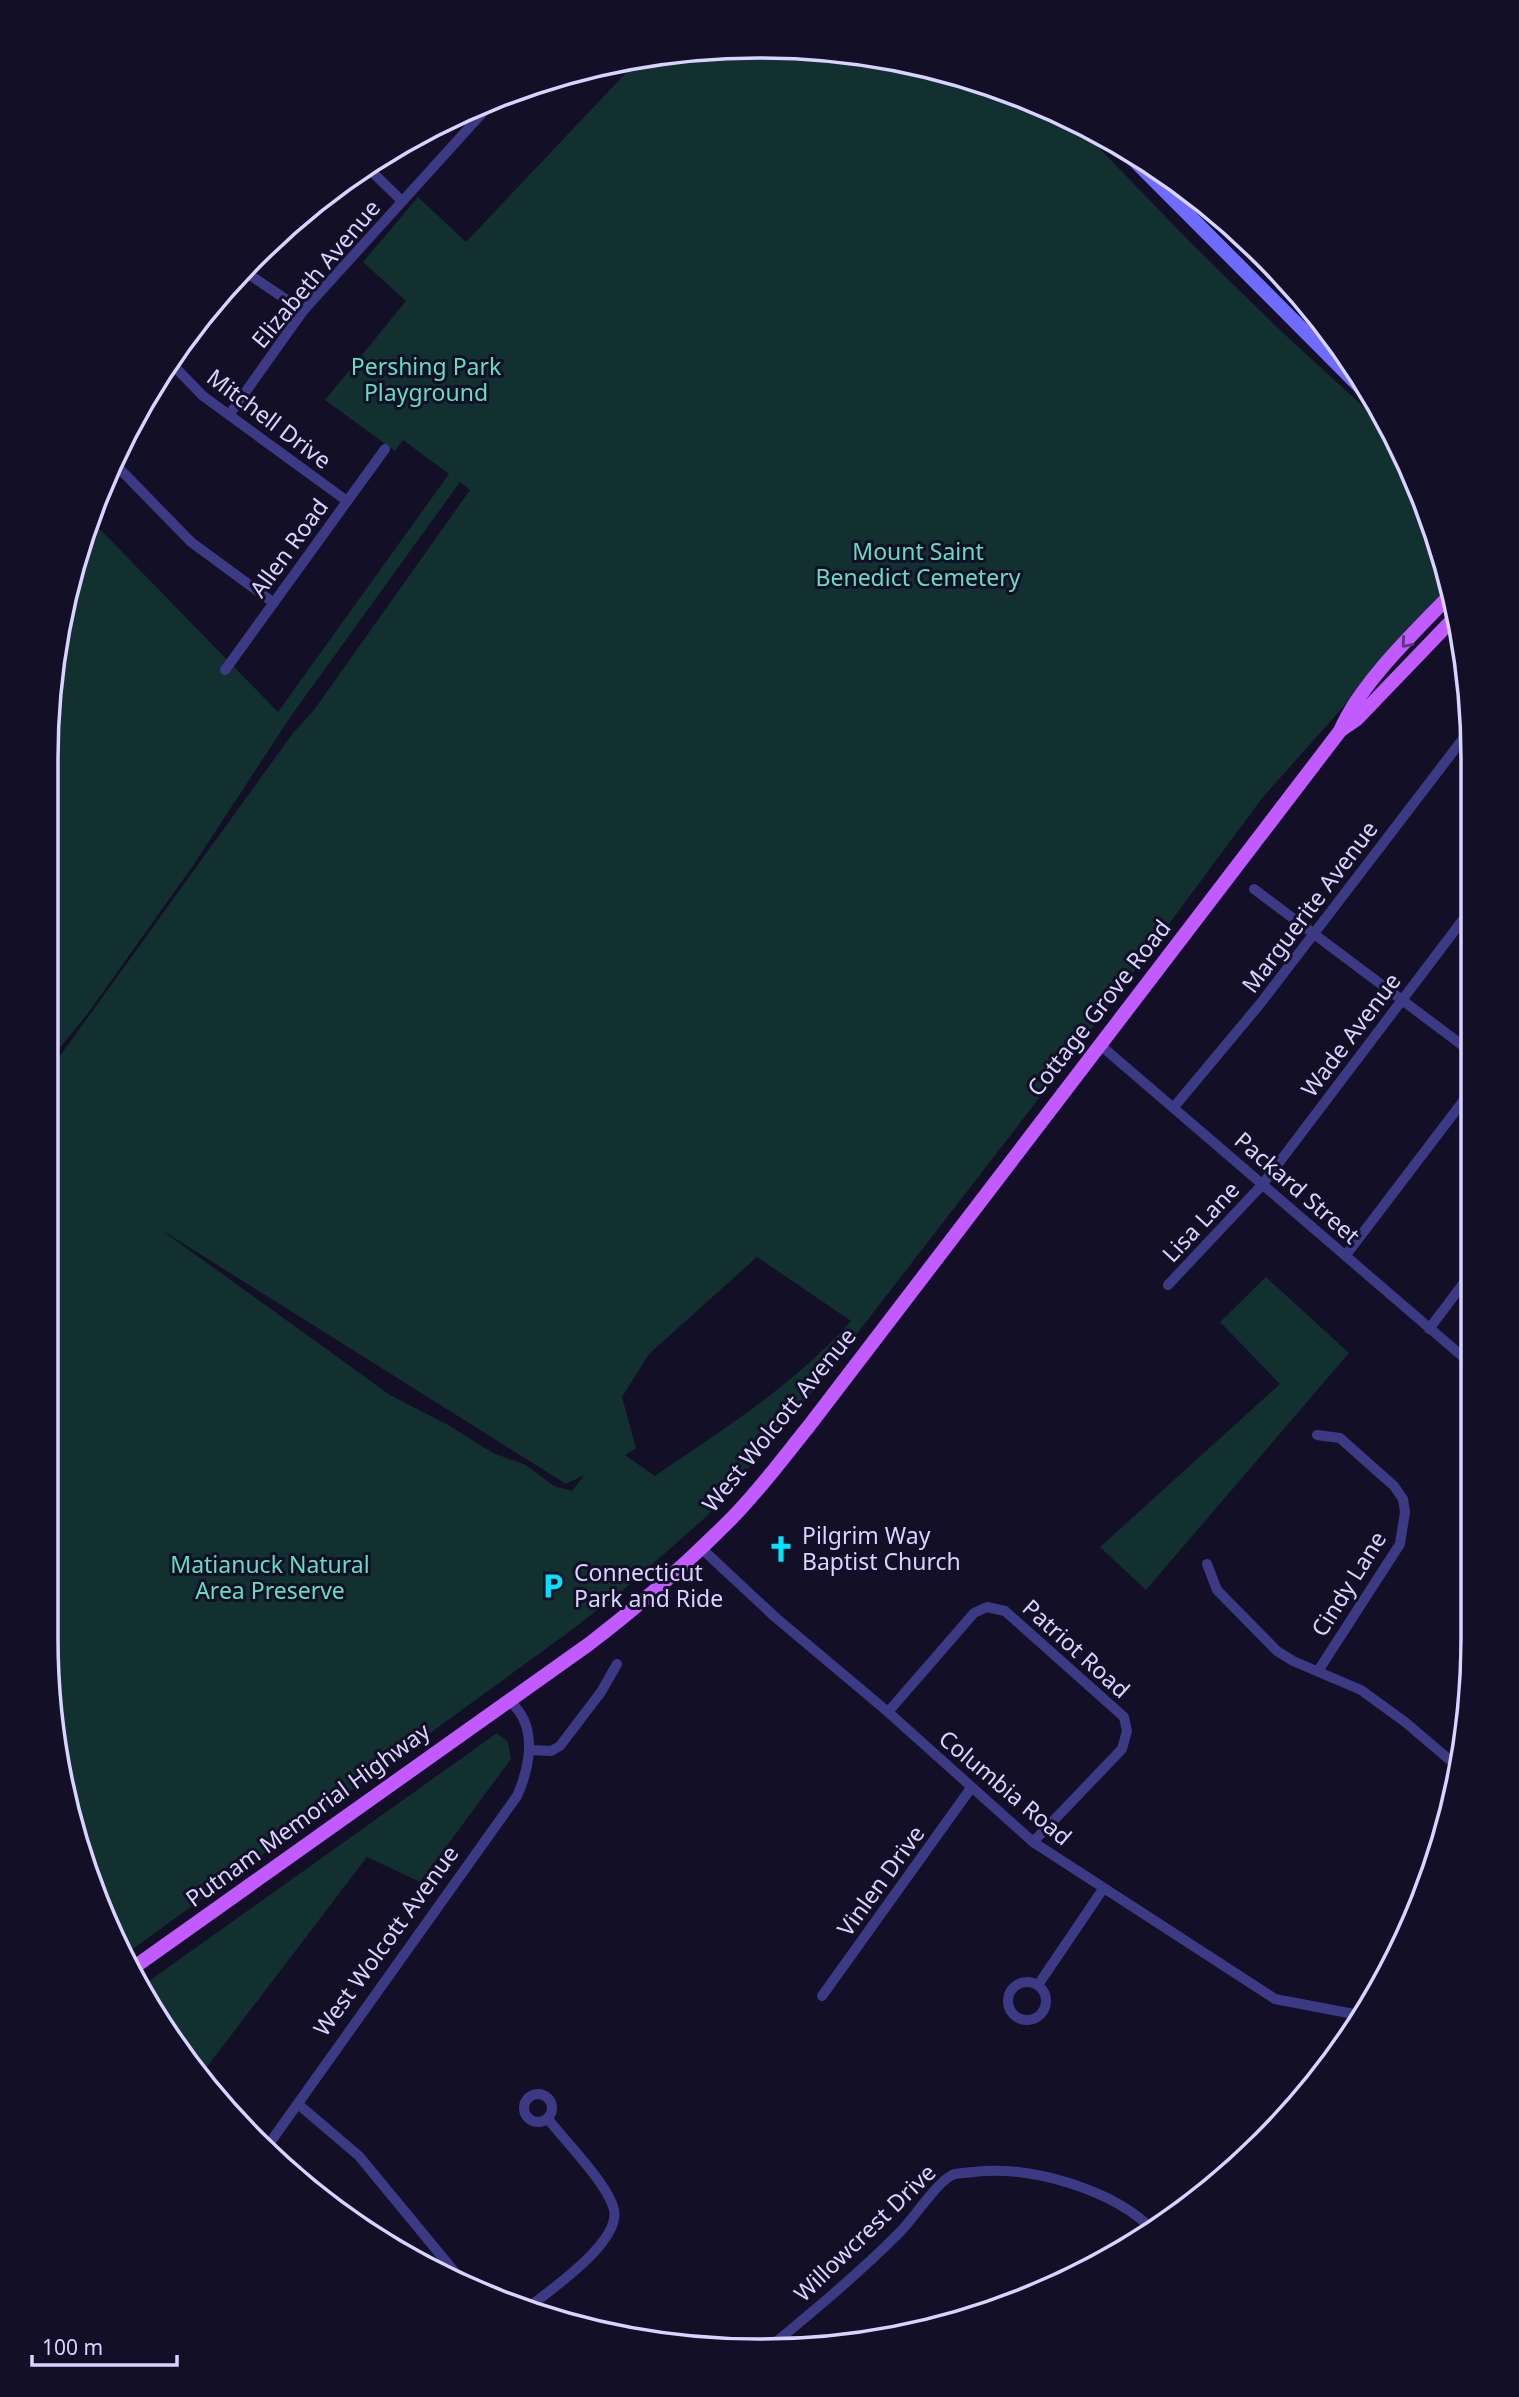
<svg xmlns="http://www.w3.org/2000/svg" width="1519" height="2397" viewBox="0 0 1519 2397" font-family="'Noto Sans',sans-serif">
<rect width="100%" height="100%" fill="#130f26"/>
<g fill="#12302f" fill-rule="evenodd">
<path d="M807 47 945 70 1069 117 1195 247 1280 330 1394 435 1400 443 1449 574 1451 586 1263 797 1057 1075 791 1419 707 1516 622 1591 569 1632 126 1954 83 1867 52 1731V1067L293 733 314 710 470 490 460 482 291 716 192 867 86 1016 52 1057V667L91 520 278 712 449 474 403 440 395 451 325 400 406 301 363 262 418 197 466 242 641 57 667 52ZM160 1229 566 1484 584 1475 572 1491 554 1486 526 1465 493 1453 448 1425 390 1395ZM757 1257 851 1321C795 1384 724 1429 655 1476L625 1455 636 1448 622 1397 649 1354Z"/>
<polygon points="1266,1277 1349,1353 1146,1590 1100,1547 1280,1384 1220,1322"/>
<polygon points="497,1733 508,1742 511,1759 420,1882 367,1857 200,2076 166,2035 142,1986"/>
</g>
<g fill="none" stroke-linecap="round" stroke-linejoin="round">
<g stroke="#3d3a85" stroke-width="10">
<polyline points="367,167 402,201"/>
<polyline points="244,271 303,311"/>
<polyline points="171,363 203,396 347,501"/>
<polyline points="229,415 303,311 495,99"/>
<polyline points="114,463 191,542 274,603"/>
<polyline points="225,670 385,449"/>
<polyline points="1254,889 1470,1051"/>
<polyline points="1099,1044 1469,1362"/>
<polyline points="1174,1107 1260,1004 1472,727"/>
<polyline points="1346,1255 1470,1092"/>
<polyline points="1168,1285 1262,1185 1471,909"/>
<polyline points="1429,1329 1469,1276"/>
<polyline points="1317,1435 1340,1438 1394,1486 1403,1499 1405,1512 1400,1544 1318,1671"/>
<polyline points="701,1548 775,1617 888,1712 1033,1842 1275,1999 1359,2015"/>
<polyline points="1207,1564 1217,1590 1277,1651 1293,1661 1361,1690 1405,1722 1458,1767"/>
<polyline points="888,1712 974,1613 987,1607 1005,1611 1124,1717 1127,1731 1122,1749 1033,1842"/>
<polyline points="529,1750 551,1751 560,1746 601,1692 617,1664"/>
<circle cx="1027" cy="2001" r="19"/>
<polyline points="1038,1985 1103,1889"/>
<polyline points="822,1996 971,1788"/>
<circle cx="538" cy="2108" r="14"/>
<polyline points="298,2104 359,2156 467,2287"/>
<path d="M264 2151 517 1796C527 1774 535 1742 523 1718 520 1712 514 1705 509 1700"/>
<path d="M524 2311C547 2292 621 2243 614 2210 608 2184 565 2141 548 2119"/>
<path d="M765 2351C811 2313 856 2276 898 2234 914 2219 933 2186 952 2175 957 2173 967 2173 973 2172 1030 2165 1114 2189 1155 2232"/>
</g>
<polyline stroke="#6f6bff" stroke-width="14" points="1122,148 1365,392"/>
<g stroke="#c25bff" stroke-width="14">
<polyline points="1341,730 1357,719 1456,616"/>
<path d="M133 1968 589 1644C639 1606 685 1565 730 1520 759 1491 783 1458 809 1426L1340 731C1361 682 1415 632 1452 593"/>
</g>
</g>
<defs><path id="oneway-chevron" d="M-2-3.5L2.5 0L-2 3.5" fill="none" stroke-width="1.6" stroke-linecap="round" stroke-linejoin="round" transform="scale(1.75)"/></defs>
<use stroke="#623188" href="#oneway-chevron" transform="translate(1406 643) rotate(131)"/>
<defs>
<symbol id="church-bare" viewBox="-9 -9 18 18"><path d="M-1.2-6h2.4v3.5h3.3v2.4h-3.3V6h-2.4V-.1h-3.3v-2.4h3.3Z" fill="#00e5ff" stroke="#130f26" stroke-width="2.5" paint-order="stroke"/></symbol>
<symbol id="parking-bare" viewBox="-9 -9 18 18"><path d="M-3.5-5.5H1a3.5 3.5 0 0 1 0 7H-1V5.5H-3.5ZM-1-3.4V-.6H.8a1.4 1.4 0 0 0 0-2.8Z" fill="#00e5ff" stroke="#130f26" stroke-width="2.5" paint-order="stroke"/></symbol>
</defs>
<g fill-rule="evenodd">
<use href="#church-bare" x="762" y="1530" width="38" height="38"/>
<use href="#parking-bare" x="534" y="1567" width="38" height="38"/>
</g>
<g text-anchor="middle" stroke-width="6" stroke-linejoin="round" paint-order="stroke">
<g font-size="23" fill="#d9d4ff" stroke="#130f26">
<text transform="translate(316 274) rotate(-50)" y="8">Elizabeth Avenue</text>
<text transform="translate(269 419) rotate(37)" y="8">Mitchell Drive</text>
<text transform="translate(289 548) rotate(-54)" y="8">Allen Road</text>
<text transform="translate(1310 907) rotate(-53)" y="8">Marguerite Avenue</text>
<text transform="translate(1099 1008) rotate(-52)" y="8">Cottage Grove Road</text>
<text transform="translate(1351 1035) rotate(-53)" y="8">Wade Avenue</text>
<text transform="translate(1297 1188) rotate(41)" y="8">Packard Street</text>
<text transform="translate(1201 1222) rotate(-47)" y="8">Lisa Lane</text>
<text transform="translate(779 1420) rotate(-51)" y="8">West Wolcott Avenue</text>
<text transform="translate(1349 1584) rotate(-58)" y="8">Cindy Lane</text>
<text transform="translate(1076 1649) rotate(42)" y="8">Patriot Road</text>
<text transform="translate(1005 1788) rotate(40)" y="8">Columbia Road</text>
<text transform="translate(308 1815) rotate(-36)" y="8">Putnam Memorial Highway</text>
<text transform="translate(881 1881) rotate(-54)" y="8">Vinlen Drive</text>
<text transform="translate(386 1941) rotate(-54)" y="8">West Wolcott Avenue</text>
<text transform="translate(865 2233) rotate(-44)" y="8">Willowcrest Drive</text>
</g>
<g font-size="23" fill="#5fe0c0" stroke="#130f26">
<text x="426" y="375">Pershing Park<tspan x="426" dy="26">Playground</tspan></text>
<text x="918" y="560">Mount Saint<tspan x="918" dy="26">Benedict Cemetery</tspan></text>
<text x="270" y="1573">Matianuck Natural<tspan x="270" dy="26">Area Preserve</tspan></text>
</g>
<g font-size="23" fill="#d9d4ff" stroke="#130f26" text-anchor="start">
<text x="802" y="1544">Pilgrim Way<tspan x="802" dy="26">Baptist Church</tspan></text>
<text x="574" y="1581">Connecticut<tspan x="574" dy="26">Park and Ride</tspan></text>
</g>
</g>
<path d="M0 0H1519V2397H0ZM759 58H760A701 701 0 0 1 1461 759V1638A701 701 0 0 1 760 2339H759A701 701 0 0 1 58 1638V759A701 701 0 0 1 759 58Z" fill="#130f26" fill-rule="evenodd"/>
<path fill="none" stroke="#d9d4ff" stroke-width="3.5" d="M759 58H760A701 701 0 0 1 1461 759V1638A701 701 0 0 1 760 2339H759A701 701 0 0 1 58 1638V759A701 701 0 0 1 759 58Z"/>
<path d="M32 2355v10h145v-10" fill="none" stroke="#d9d4ff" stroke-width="3.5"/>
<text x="42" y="2355" font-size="21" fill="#d9d4ff" stroke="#130f26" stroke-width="5" paint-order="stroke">100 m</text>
</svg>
